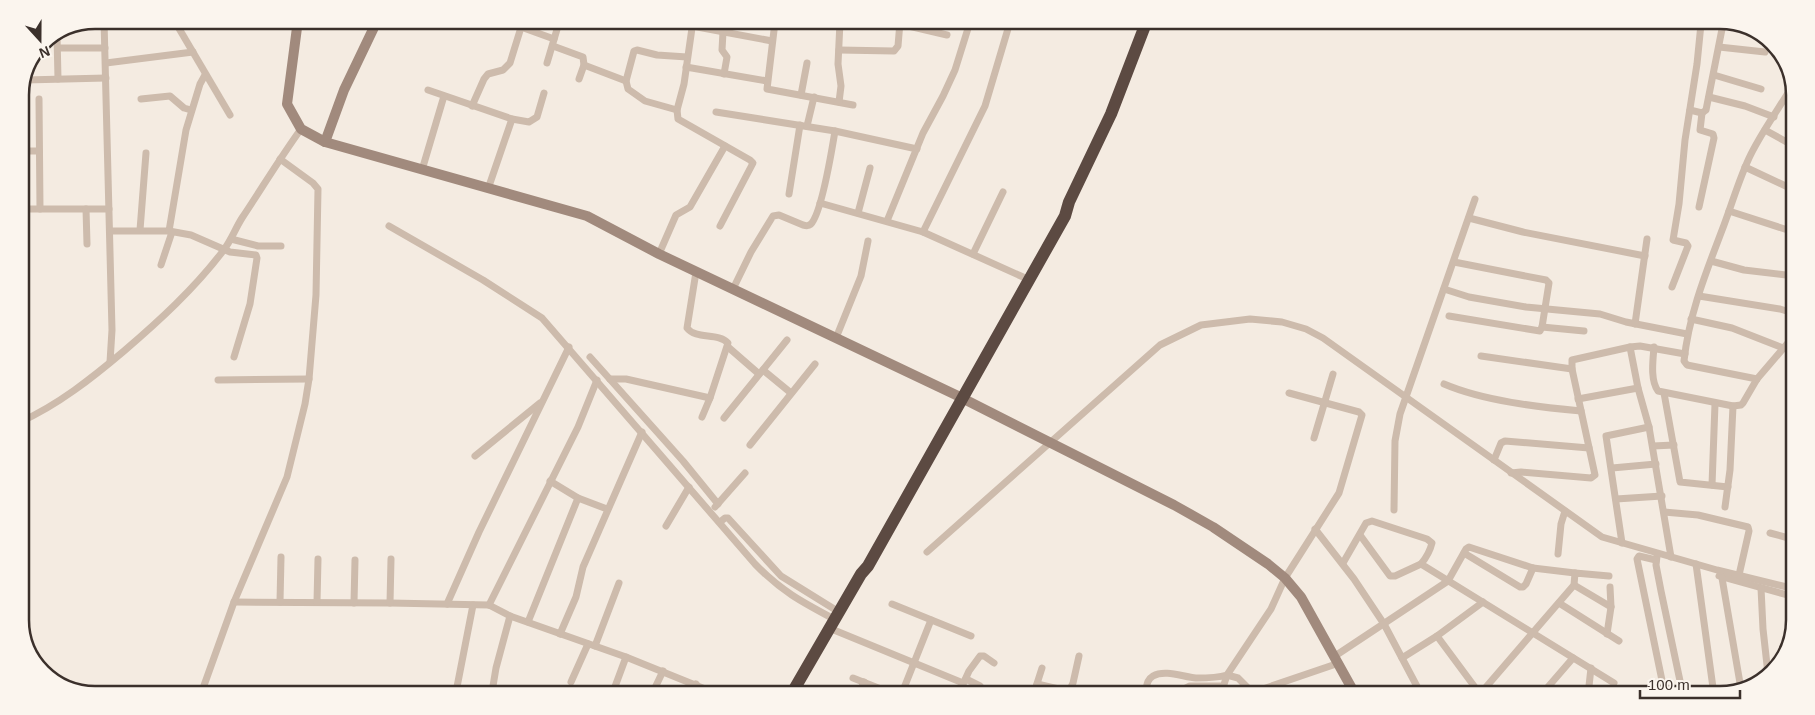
<svg xmlns="http://www.w3.org/2000/svg" width="1815" height="715" viewBox="0 0 1815 715" font-family="Arial,sans-serif">
<rect width="100%" height="100%" fill="#f4ebe1"/>
<g fill="none" stroke-linecap="round" stroke-linejoin="round">
<g stroke="#cdbbac" stroke-width="7">
<polyline points="104,20 112,330 110,362"/>
<polyline points="174,20 230,115"/>
<polyline points="693,21 684,84 677,110 678,119 750,160 753,163 720,226"/>
<polyline points="775,22 767,89 853,105"/>
<polyline points="900,24 947,35"/>
<polyline points="692,26 772,41"/>
<polyline points="521,27 554,39"/>
<polyline points="723,32 722,50 727,57 724,74"/>
<polyline points="57,35 58,79"/>
<polyline points="553,46 583,57 584,65 579,79"/>
<polyline points="1719,47 1765,52"/>
<polyline points="58,48 105,48"/>
<polyline points="839,50 894,51 898,46 900,22"/>
<polyline points="106,63 193,52"/>
<polyline points="547,63 558,26"/>
<polyline points="584,65 626,81"/>
<polyline points="686,67 767,81"/>
<polyline points="1714,75 1761,89"/>
<polyline points="25,80 106,78"/>
<polyline points="428,90 512,119 529,122 537,117 544,93"/>
<polyline points="801,95 807,63"/>
<polyline points="1709,97 1745,106 1774,117"/>
<polyline points="39,99 40,209"/>
<polyline points="141,99 170,96 184,108 191,110"/>
<polyline points="839,102 841,86 838,64 840,22"/>
<polyline points="472,106 484,79 488,74 503,70 510,63 523,21"/>
<polyline points="677,110 645,101 628,89 626,81 634,51 637,50 657,55 687,57"/>
<polyline points="1690,110 1702,113 1706,110 1723,24"/>
<polyline points="716,112 835,131 917,149"/>
<polyline points="807,126 814,97"/>
<polyline points="1765,130 1794,146"/>
<polyline points="20,151 39,151"/>
<polyline points="1745,167 1794,190"/>
<polyline points="422,170 444,96"/>
<polyline points="488,189 512,119"/>
<polyline points="789,194 800,125"/>
<polyline points="820,203 923,232 985,106 1010,22"/>
<polyline points="1699,207 1714,138 1713,134 1700,130 1702,113"/>
<polyline points="20,209 109,209"/>
<polyline points="86,209 87,244"/>
<polyline points="1729,211 1794,232"/>
<polyline points="858,213 870,168"/>
<polyline points="1469,218 1523,232 1645,256"/>
<polyline points="887,221 923,133 943,96 955,70 970,22"/>
<path d="M389 226 483 280 542 318 755 564C781 591 802 602 834 619"/>
<polyline points="140,230 146,153"/>
<polyline points="110,231 169,231 191,235 230,252 256,255 257,258 250,304 234,357"/>
<polyline points="169,231 186,130 200,84 205,75"/>
<polyline points="923,232 1023,277"/>
<polyline points="231,239 258,246 281,246"/>
<polyline points="659,254 676,215 690,207 725,146"/>
<polyline points="973,254 1003,192"/>
<polyline points="1711,261 1744,270 1794,276"/>
<polyline points="161,265 172,232"/>
<path d="M696 272 687 328C696 340 718 332 728 343L710 398 702 417"/>
<polyline points="1672,287 1688,246 1686,243 1673,240 1679,204 1685,140 1697,64 1701,24"/>
<path d="M733 289 751 252 773 216 779 215 803 225C807 226 808 226 811 224 822 212 832 149 835 131"/>
<polyline points="1444,289 1469,297 1526,307 1600,314 1626,322 1687,334"/>
<polyline points="1699,296 1780,309 1793,313"/>
<polyline points="1449,316 1540,331 1542,327 1549,283 1546,280 1454,262"/>
<polyline points="1691,319 1732,328 1783,348"/>
<polyline points="1635,324 1647,239"/>
<polyline points="1542,327 1584,331"/>
<polyline points="836,338 861,276 868,241"/>
<polyline points="728,347 759,374"/>
<polyline points="1630,347 1638,388 1649,427 1671,557"/>
<path d="M1654 347C1653 360 1650 380 1658 391L1733 406 1741 405 1743 403 1757 379 1793 337"/>
<polyline points="1481,356 1572,369"/>
<polyline points="590,357 683,461 718,504"/>
<polyline points="763,370 791,393"/>
<polyline points="610,379 626,379 710,398"/>
<path d="M1757 379 1687 365 1684 361C1689 313 1707 270 1724 225 1733 201 1740 176 1751 154 1763 130 1779 108 1793 85"/>
<polyline points="218,380 309,379"/>
<path d="M1444 384C1484 401 1538 407 1581 411"/>
<polyline points="1664,393 1680,482 1728,487"/>
<polyline points="1578,399 1638,388"/>
<polyline points="724,418 787,340"/>
<path d="M20 422C58 405 92 378 124 351 159 321 194 289 223 251 231 241 235 229 242 218 262 188 280 158 301 129"/>
<polyline points="1314,438 1333,374"/>
<polyline points="750,445 815,364"/>
<polyline points="1653,446 1674,445"/>
<polyline points="475,456 540,403"/>
<polyline points="1494,460 1501,443 1505,441 1589,448"/>
<polyline points="1612,468 1656,464"/>
<polyline points="1511,473 1521,472 1591,478 1595,475 1572,369 1572,360 1630,347 1640,346 1685,354"/>
<polyline points="550,481 578,498 607,509"/>
<polyline points="1712,485 1715,404"/>
<polyline points="1616,499 1662,496"/>
<polyline points="715,507 745,473"/>
<polyline points="1725,507 1730,470 1733,406"/>
<polyline points="1394,510 1395,441 1400,414 1475,199"/>
<polyline points="1664,512 1698,515 1748,527 1749,531 1739,575"/>
<polyline points="720,522 725,518 728,518 781,576 839,612"/>
<polyline points="666,526 689,487"/>
<polyline points="1315,529 1354,579 1384,624 1421,694"/>
<polyline points="1770,533 1792,539"/>
<polyline points="1360,535 1390,576 1395,576 1421,564"/>
<polyline points="1622,543 1606,436 1649,427"/>
<polyline points="927,552 1160,345 1201,325 1250,319 1282,322 1306,329 1323,338 1602,537 1717,570 1791,588"/>
<polyline points="1464,553 1520,587 1523,587 1526,584 1533,568"/>
<polyline points="1558,554 1561,524 1565,511"/>
<polyline points="1657,556 1656,565 1661,591 1683,695"/>
<polyline points="1656,560 1639,556 1637,559 1665,695"/>
<path d="M1343 563 1366 523 1372 521 1427 539 1432 543C1430 551 1426 558 1421 564L1614 683"/>
<polyline points="1696,564 1714,695"/>
<polyline points="1719,576 1791,596"/>
<polyline points="1722,578 1741,689"/>
<polyline points="1574,585 1611,607"/>
<polyline points="1761,588 1763,629 1768,674"/>
<polyline points="234,602 390,603 489,605 510,616 626,657 715,693"/>
<polyline points="280,602 281,557"/>
<polyline points="317,602 318,559"/>
<polyline points="354,603 355,560"/>
<polyline points="390,603 391,559"/>
<polyline points="1559,603 1619,641"/>
<polyline points="447,604 479,532 569,347"/>
<polyline points="892,604 971,636"/>
<polyline points="489,605 578,427 597,380"/>
<polyline points="528,622 578,498"/>
<polyline points="829,628 963,683"/>
<polyline points="560,634 576,597 583,567 642,432"/>
<polyline points="1607,634 1611,607 1610,587"/>
<polyline points="1437,636 1480,694"/>
<polyline points="595,646 619,583"/>
<polyline points="1335,656 1448,581 1466,549 1469,547 1533,568 1575,573"/>
<polyline points="1402,658 1437,636 1483,602"/>
<polyline points="853,678 891,693"/>
<polyline points="966,679 980,686"/>
<polyline points="571,682 588,644"/>
<polyline points="1037,684 1063,690 1070,689 1073,683 1079,656"/>
<polyline points="1625,690 1625,695"/>
<polyline points="202,691 234,602 287,477 305,404 309,379 316,295 318,189 313,183 280,159"/>
<polyline points="456,692 473,605"/>
<polyline points="492,692 496,668 510,616"/>
<polyline points="613,692 626,657"/>
<polyline points="653,692 663,671"/>
<polyline points="692,692 696,684"/>
<polyline points="859,693 864,682"/>
<polyline points="902,693 931,620"/>
<polyline points="959,693 969,671 980,656 984,656 994,663"/>
<polyline points="1034,693 1042,668"/>
<path d="M1145 694C1147 687 1146 680 1153 676 1165 669 1183 677 1196 678 1206 678 1217 678 1227 675L1271 609 1285 578 1339 493 1362 415 1359 412 1289 393"/>
<polyline points="1184,694 1184,689 1190,686 1222,686"/>
<polyline points="1221,694 1227,675 1238,678 1253,693"/>
<polyline points="1252,694 1257,691 1339,663"/>
<polyline points="1480,694 1574,585 1575,573 1609,576"/>
<polyline points="1541,695 1573,658"/>
<polyline points="1588,695 1591,668"/>
</g>
<g stroke="#a18a7d" stroke-width="10">
<polyline points="298,20 287,104 301,129 325,142 587,216 659,254 956,395 1174,505 1213,527 1268,564 1285,578 1301,597 1355,694"/>
<polyline points="325,142 344,90 377,21"/>
</g>
<polyline stroke="#5c4a42" stroke-width="12" points="792,693 861,574 868,566 1065,216 1069,202 1111,114 1146,23"/>
</g>
<path d="M0 0H1815V715H0ZM95 29H1720A66 66 0 0 1 1786 95V620A66 66 0 0 1 1720 686H95A66 66 0 0 1 29 620V95A66 66 0 0 1 95 29Z" fill="#fbf5ee" fill-rule="evenodd"/>
<path fill="none" stroke="#3b302b" stroke-width="2.5" d="M95 29H1720A66 66 0 0 1 1786 95V620A66 66 0 0 1 1720 686H95A66 66 0 0 1 29 620V95A66 66 0 0 1 95 29Z"/>
<g transform="translate(40 40) rotate(159)" stroke="#fbf5ee" stroke-width="4" paint-order="stroke">
<path d="M0-4L9 19L0 12L-9 19Z" fill="#3b302b"/>
<text y="-8" font-size="14" font-weight="bold" text-anchor="middle" fill="#3b302b">N</text>
</g>
<path d="M1640 690v8h100v-8" fill="none" stroke="#3b302b" stroke-width="2.5"/>
<text x="1648" y="690" font-size="15" fill="#3b302b" stroke="#fbf5ee" stroke-width="4" paint-order="stroke">100 m</text>
</svg>
